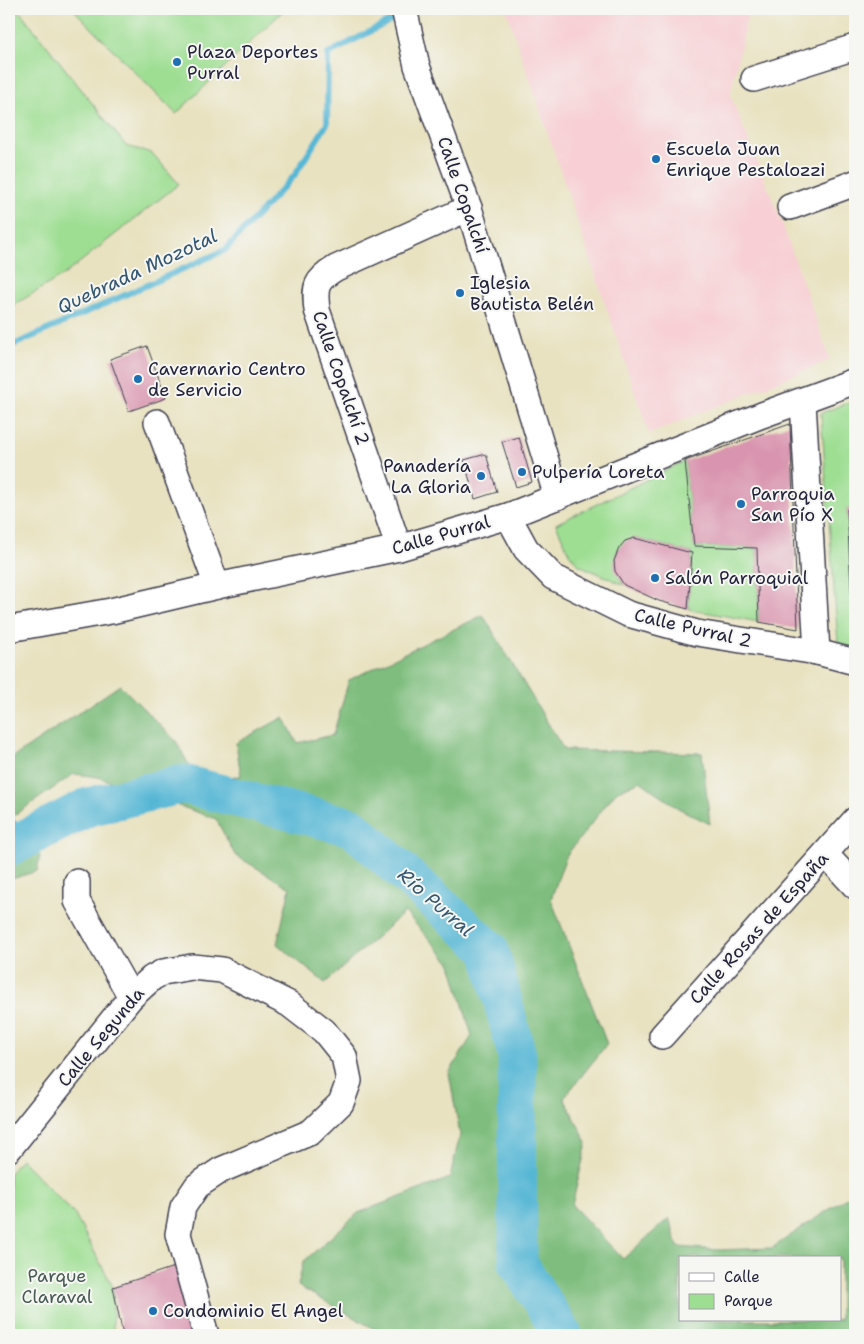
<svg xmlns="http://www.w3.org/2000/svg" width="864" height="1344" viewBox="0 0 864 1344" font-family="'Shantell Sans',sans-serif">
<rect width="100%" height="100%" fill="#f6f6f2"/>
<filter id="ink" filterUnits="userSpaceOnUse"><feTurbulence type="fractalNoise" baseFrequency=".02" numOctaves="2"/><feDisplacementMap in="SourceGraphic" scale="10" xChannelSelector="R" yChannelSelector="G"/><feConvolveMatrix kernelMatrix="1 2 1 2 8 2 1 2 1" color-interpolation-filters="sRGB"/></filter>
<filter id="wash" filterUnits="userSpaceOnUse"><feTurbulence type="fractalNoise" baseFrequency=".0096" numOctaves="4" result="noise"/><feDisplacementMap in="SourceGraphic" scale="20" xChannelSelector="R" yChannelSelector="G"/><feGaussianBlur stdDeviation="1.12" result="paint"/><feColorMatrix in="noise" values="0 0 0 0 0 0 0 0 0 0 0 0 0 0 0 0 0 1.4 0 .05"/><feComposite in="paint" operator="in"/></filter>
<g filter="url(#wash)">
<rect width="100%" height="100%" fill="#e8e2c0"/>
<polygon fill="#f7cfd4" points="506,9 749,9 730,95 782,223 830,360 649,434"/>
<g fill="#9ede93" stroke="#608067">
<polygon points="9,9 18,9 126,146 152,153 179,184 65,274 9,308"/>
<polygon points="73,9 285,9 176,114"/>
<polygon points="855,400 855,509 847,509 855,648 838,643 821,413"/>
<path d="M685 461 694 546 757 548 759 622 688 609 692 553 634 538C609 548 612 566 624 585L579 565 569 553 556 524Z"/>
<polygon points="21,1159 75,1215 113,1287 113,1335 9,1335 9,1174"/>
</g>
<path fill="#7ebd7d" stroke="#50705c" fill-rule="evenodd" d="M483 615 564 750 702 753 710 824 678 808 640 781 616 792 566 856 551 899 607 1044 564 1098 587 1143 572 1205 623 1259 669 1218 678 1247 718 1250 772 1248 855 1192V1335H385L298 1286 303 1262 358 1213 450 1178 460 1135 449 1073 472 1036 451 964 405 912 325 983 277 944 290 888 235 855 216 819 98 777 74 774 12 817 40 856 37 871 9 880V760L120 685 176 741 196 778 241 776 236 743 284 717 297 743 333 735 349 680ZM680 1258H840V1320H680Z"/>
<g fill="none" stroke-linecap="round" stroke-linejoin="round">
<polyline stroke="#56b7d5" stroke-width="6" points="9,347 225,250 294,176 327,124 328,54 401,15"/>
<polyline stroke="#56b7d5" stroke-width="39" points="9,847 88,807 183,784 352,827 489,949 517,1055 518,1263 563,1335"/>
</g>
<g id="blocks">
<g fill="#d994af">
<polygon points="147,346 166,398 129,411 110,359"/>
<polygon points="790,424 798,629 759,622 757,548 694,546 685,461"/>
<polygon points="519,437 532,482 516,487 502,442"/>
<polygon points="486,454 497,492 475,499 464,460"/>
<polygon points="847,509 855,509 855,626 853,626"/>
<polygon points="634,538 692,553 688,609 659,601 624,585 615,571 614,561 619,548 625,541"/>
<polygon points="177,1266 194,1335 123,1335 113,1287"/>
</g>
</g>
</g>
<g filter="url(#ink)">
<use href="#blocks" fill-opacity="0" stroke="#403f4f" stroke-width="1"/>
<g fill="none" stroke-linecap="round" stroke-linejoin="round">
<defs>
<g id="minor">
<polyline points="404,9 417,66 469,208 557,497"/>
<polyline points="754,79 855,47"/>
<polyline points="790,207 855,183"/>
<polyline points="803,402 817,652"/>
<polyline points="157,422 217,586"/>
<polyline points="508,516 526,549 553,577 628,614 697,633 817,652 855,662"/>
<path d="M399 548 317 310C314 286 316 280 336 268L469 208"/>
<polyline points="9,629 111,611 217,586 399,548 508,516 762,415 855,381"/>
<polyline points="826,855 855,886"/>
<polyline points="77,882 77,901 131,997"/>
<polyline points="662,1036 855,820"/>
<polyline points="9,1149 131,997 152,978 163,972 192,967 222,970 289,1004 324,1031 344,1056 349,1081 341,1103 311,1132 221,1170 197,1186 183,1207 178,1234 206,1335"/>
</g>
</defs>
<use href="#minor" stroke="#403f4f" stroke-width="28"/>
<use href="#minor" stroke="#fff" stroke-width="25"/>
</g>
</g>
<g fill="#1f6fb2" stroke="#f6f6f2" stroke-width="2">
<circle cx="177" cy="62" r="5"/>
<circle cx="656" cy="159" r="5"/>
<circle cx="460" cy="293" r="5"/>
<circle cx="138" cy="379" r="5"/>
<circle cx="522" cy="472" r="5"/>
<circle cx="481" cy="476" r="5"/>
<circle cx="741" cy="504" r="5"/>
<circle cx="655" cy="578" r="5"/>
<circle cx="153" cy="1311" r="5"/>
</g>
<g text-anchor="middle" stroke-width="4" stroke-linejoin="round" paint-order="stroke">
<g font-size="18" fill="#22223b" stroke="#f6f6f2" text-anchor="start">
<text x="187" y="58">Plaza Deportes<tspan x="187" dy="21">Purral</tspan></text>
<text x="666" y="155">Escuela Juan<tspan x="666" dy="21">Enrique Pestalozzi</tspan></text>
<text x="470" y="289">Iglesia<tspan x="470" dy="21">Bautista Belén</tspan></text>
<text x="148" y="375">Cavernario Centro<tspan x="148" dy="21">de Servicio</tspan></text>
<text x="471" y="472" text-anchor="end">Panadería<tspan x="471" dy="21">La Gloria</tspan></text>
<text x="532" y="478">Pulpería Loreta</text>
<text x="751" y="500">Parroquia<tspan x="751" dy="21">San Pío X</tspan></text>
<text x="665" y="584">Salón Parroquial</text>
<text x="163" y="1317">Condominio El Angel</text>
</g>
<g font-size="18" fill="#22223b" stroke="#f6f6f2">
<text transform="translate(463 195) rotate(71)" y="6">Calle Copalchí</text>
<text transform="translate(341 378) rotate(71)" y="6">Calle Copalchí 2</text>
<text transform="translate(441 535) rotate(-16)" y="6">Calle Purral</text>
<text transform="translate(693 628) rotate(13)" y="6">Calle Purral 2</text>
<text transform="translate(759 928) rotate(-48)" y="6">Calle Rosas de España</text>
<text transform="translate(101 1037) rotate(-50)" y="6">Calle Segunda</text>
</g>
<g font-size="18" fill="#475a55" stroke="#f6f6f2">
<text x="57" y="1282">Parque<tspan x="57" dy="21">Claraval</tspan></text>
</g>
<g font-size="19" font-style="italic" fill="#345671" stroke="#f6f6f2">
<text transform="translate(137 271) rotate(-25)" y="7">Quebrada Mozotal</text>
<text transform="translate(436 902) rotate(41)" y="7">Río Purral</text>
</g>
</g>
<rect width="864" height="1344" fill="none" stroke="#f6f6f2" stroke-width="30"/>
<rect x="679" y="1256" width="162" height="65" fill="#f6f6f2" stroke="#a1a1a9"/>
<rect x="689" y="1273" width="25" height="8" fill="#ffffff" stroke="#a1a1a9"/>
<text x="724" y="1282" font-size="15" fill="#22223b">Calle</text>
<rect x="689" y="1294" width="25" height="15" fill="#9ede93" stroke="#a1a1a9"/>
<text x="724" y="1306" font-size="15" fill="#22223b">Parque</text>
</svg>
